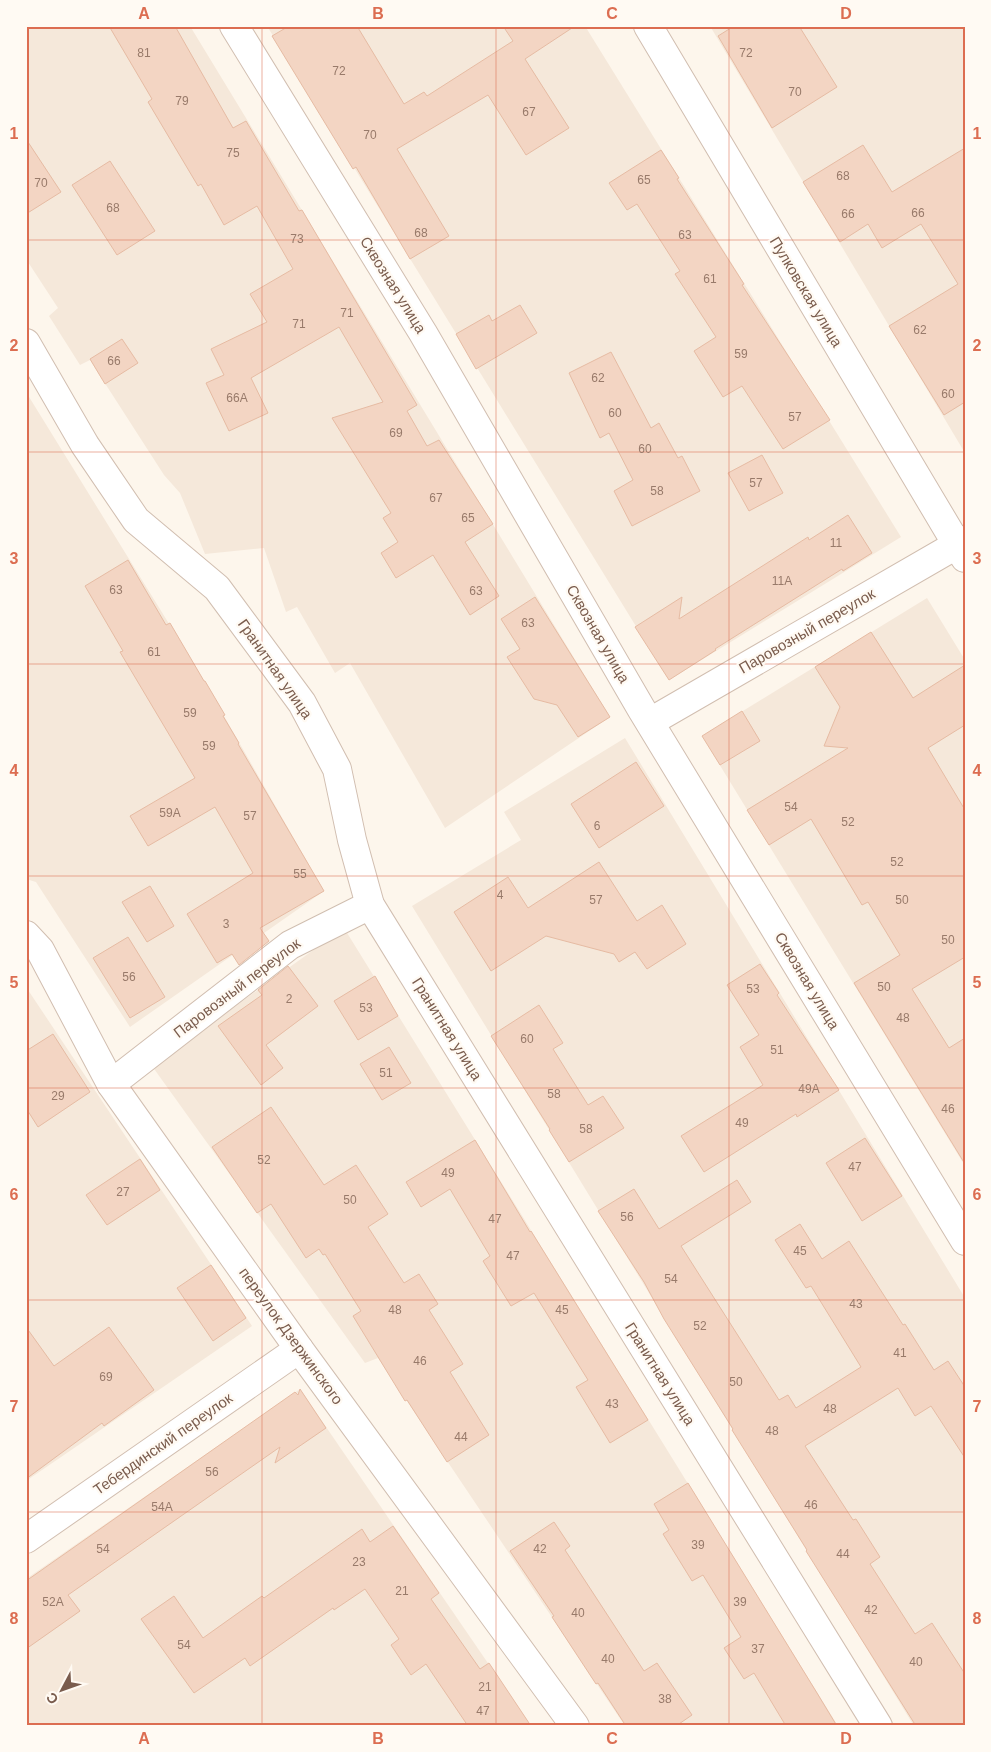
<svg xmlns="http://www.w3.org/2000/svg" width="991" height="1752" viewBox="0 0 991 1752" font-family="Helvetica,sans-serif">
<rect width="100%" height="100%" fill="#fdf6ec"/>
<g fill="#f5e8da">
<polygon points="26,26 190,26 610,717 445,828 350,663 335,673 297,607 286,612 264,548 205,554 180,493 164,475 90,360 80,365 49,316 58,308 26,259"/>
<polygon points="267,26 585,26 901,537 669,680"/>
<polygon points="710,26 965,26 965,453"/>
<polygon points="26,392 200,674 324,891 130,1027 36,882 26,879"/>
<polygon points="927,598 965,660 965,1166 702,736"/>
<polygon points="625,738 965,1298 965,1726 914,1726 412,906 521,840 504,812"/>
<polygon points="344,928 838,1726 625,1726 378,1358 365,1363 152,1066"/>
<polygon points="26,987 252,1326 26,1481"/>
<polygon points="300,1389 527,1720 519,1726 26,1726 26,1579"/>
</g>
<g fill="#f3d5c3" stroke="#e6bba3">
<polygon points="109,26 175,26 233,128 246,121 299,211 302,210 417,405 407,411 427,446 439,440 493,524 465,542 499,596 470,615 433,555 396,578 381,553 398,542 383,518 391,513 332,418 383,402 339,327 251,378 268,413 229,431 206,383 224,375 211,349 267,322 250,294 293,269 257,206 224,225 201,184 198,186 148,102 152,99"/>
<polygon points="289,26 357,26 404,104 424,92 427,96 513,41 503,26 575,26 525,59 569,128 526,155 488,95 397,149 449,236 410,259 356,167 353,169 272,36"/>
<polygon points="734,26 799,26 837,87 772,128 718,36"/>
<polygon points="26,139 61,192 26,214"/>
<polygon points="863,145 892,192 965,148 965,402 944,415 889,326 958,284 921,224 882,248 868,224 840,242 803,182"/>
<polygon points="661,150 679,178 677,179 744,284 742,285 830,420 783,449 742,386 723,397 694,351 716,337 675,274 680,271 637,204 627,210 609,183"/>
<polygon points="110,161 155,231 117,255 72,185"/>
<polygon points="520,305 537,333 476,369 456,334 489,315 492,321"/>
<polygon points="122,339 138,363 105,384 90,359"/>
<polygon points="611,352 651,428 659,423 678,458 682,456 700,491 632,526 614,491 633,480 609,433 600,438 569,373"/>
<polygon points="762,455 783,493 749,511 728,473"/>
<polygon points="848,515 872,553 843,571 842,569 715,649 716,650 669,680 635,627 682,597 679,619 808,537 809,540"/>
<polygon points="128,560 166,625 170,623 204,681 205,681 225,715 223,716 239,743 238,744 324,891 260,928 269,941 239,965 232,954 217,963 187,914 253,873 215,807 148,846 130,816 195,778 120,652 123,651 85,586"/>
<polygon points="535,597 610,717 578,737 557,705 534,699 507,657 520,649 501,619"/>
<polygon points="871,632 913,698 965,665 965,725 928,748 965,810 965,957 912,989 949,1048 965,1038 965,1164 854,983 900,955 868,902 862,905 811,819 769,845 747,810 848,748 824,746 840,707 815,667"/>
<polygon points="742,711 760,741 720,765 702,736"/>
<polygon points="636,762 664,806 599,848 571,804"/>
<polygon points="599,862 637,921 662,905 686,944 647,969 635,952 619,962 614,954 546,936 491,971 454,912 508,877 528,908"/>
<polygon points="150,886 174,926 147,942 122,902"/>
<polygon points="128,937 165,997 130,1018 93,958"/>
<polygon points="760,964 779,993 777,995 839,1090 797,1117 796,1114 704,1172 681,1136 763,1085 740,1047 759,1035 727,985"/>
<polygon points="288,966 318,1006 266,1045 283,1068 261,1085 218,1026 262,995 258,990"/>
<polygon points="375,976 398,1016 358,1040 334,1001"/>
<polygon points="539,1005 563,1043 553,1049 588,1105 603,1096 624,1128 569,1162 549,1130 550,1129 491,1036"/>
<polygon points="53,1034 90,1092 38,1127 26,1108 26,1051"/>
<polygon points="389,1047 411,1083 382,1100 360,1064"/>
<polygon points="271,1107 324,1185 356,1165 388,1214 368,1227 404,1283 419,1274 438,1304 429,1310 463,1364 450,1372 489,1435 447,1462 407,1400 405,1401 353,1316 361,1311 325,1254 323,1255 319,1249 306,1258 271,1204 257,1213 212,1147"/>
<polygon points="865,1138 902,1196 862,1221 826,1163"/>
<polygon points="475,1140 530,1232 531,1231 648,1420 610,1443 576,1387 588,1380 534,1293 511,1306 483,1261 490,1256 450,1189 421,1207 406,1182"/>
<polygon points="140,1159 160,1190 107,1225 86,1195"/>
<polygon points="737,1180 751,1202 681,1246 779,1400 788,1395 796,1408 861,1367 811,1286 806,1288 775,1240 800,1224 822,1259 849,1241 903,1325 905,1324 934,1370 948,1361 965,1387 965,1458 931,1406 915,1416 898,1388 805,1446 853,1520 856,1519 880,1557 870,1564 915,1634 932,1623 965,1674 965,1726 916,1726 806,1551 807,1550 732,1430 733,1429 664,1319 644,1282 598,1211 634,1189 659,1229"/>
<polygon points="211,1265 246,1318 213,1341 177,1288"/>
<polygon points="26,1327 54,1366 109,1327 154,1390 104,1426 102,1423 26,1479"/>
<polygon points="300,1389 326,1428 275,1463 280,1447 68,1595 80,1611 26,1649 26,1581 295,1392 298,1395"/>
<polygon points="688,1483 817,1693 837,1726 786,1726 754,1673 744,1679 724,1648 741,1637 703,1575 692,1581 663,1534 669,1530 654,1504"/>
<polygon points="554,1522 570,1546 565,1550 644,1671 657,1663 692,1715 676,1726 626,1726 598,1683 596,1684 552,1617 554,1616 510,1551"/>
<polygon points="393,1526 439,1593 431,1599 480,1669 489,1663 531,1726 468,1726 426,1664 411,1675 391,1645 399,1639 365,1589 334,1610 333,1608 250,1666 245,1658 194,1693 141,1619 174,1596 203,1638 262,1596 264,1598 362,1529 370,1542"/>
</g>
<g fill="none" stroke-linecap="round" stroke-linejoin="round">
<defs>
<g id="minor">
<polyline points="234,26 423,333 642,710 965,1241"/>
<polyline points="648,26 965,558"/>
<polyline points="26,343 85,445 136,520 217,588 302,703 337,769 352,840 370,905 878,1726"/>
<polyline points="650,722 965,540"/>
<polyline points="26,935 40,950 111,1084 299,1349 575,1726"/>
<polyline points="111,1084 290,945 370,905"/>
<polyline points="26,1539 299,1349"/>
</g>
</defs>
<use href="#minor" stroke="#d1beb0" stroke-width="30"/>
<use href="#minor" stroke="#fff" stroke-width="28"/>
</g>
<path fill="none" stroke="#dc6d51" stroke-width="1" stroke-opacity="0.55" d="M262 26V1726M496 26V1726M729 26V1726M26 240H965M26 452H965M26 664H965M26 876H965M26 1088H965M26 1300H965M26 1512H965"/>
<g text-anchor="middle" stroke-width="4.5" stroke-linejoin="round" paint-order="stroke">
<g font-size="12" fill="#987a6a">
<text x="144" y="57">81</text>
<text x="746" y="57">72</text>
<text x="339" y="75">72</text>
<text x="795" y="96">70</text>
<text x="182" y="105">79</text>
<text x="529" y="116">67</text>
<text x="370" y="139">70</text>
<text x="233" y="157">75</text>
<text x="843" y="180">68</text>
<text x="644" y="184">65</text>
<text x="41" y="187">70</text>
<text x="113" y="212">68</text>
<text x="918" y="217">66</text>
<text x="848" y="218">66</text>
<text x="421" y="237">68</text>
<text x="685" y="239">63</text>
<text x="297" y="243">73</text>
<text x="710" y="283">61</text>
<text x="347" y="317">71</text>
<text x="299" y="328">71</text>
<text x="920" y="334">62</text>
<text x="741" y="358">59</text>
<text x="114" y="365">66</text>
<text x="598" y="382">62</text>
<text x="948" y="398">60</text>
<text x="237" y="402">66А</text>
<text x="615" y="417">60</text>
<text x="795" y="421">57</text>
<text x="396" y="437">69</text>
<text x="645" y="453">60</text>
<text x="756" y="487">57</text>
<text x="657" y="495">58</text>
<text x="436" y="502">67</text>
<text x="468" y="522">65</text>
<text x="836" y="547">11</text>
<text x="782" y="585">11А</text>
<text x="116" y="594">63</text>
<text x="476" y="595">63</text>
<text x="528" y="627">63</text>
<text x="154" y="656">61</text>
<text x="190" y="717">59</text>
<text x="209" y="750">59</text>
<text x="791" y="811">54</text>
<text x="170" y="817">59А</text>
<text x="250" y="820">57</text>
<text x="848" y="826">52</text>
<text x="597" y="830">6</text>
<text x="897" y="866">52</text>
<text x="300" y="878">55</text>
<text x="500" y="899">4</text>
<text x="596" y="904">57</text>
<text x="902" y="904">50</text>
<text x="226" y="928">3</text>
<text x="948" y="944">50</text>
<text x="129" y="981">56</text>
<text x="884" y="991">50</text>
<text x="753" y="993">53</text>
<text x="289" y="1003">2</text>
<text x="366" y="1012">53</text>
<text x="903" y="1022">48</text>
<text x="527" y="1043">60</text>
<text x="777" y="1054">51</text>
<text x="386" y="1077">51</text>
<text x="809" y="1093">49А</text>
<text x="554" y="1098">58</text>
<text x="58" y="1100">29</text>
<text x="948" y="1113">46</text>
<text x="742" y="1127">49</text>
<text x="586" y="1133">58</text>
<text x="264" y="1164">52</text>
<text x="855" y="1171">47</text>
<text x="448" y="1177">49</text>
<text x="123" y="1196">27</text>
<text x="350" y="1204">50</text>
<text x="627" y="1221">56</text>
<text x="495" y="1223">47</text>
<text x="800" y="1255">45</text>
<text x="513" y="1260">47</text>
<text x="671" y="1283">54</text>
<text x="856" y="1308">43</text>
<text x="395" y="1314">48</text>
<text x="562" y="1314">45</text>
<text x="700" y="1330">52</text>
<text x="900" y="1357">41</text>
<text x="420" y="1365">46</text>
<text x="106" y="1381">69</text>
<text x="736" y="1386">50</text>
<text x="612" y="1408">43</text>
<text x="830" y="1413">48</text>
<text x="772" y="1435">48</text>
<text x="461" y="1441">44</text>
<text x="212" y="1476">56</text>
<text x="811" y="1509">46</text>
<text x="162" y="1511">54А</text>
<text x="698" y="1549">39</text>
<text x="103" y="1553">54</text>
<text x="540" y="1553">42</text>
<text x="843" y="1558">44</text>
<text x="359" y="1566">23</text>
<text x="402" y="1595">21</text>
<text x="53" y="1606">52А</text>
<text x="740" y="1606">39</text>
<text x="871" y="1614">42</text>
<text x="578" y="1617">40</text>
<text x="184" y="1649">54</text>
<text x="758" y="1653">37</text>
<text x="608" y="1663">40</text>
<text x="916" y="1666">40</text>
<text x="485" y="1691">21</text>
<text x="665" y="1703">38</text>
<text x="483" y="1715">47</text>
</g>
<g font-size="15" fill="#7a5c4d" stroke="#fffaf3">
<text transform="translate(393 285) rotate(58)" y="5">Сквозная улица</text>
<text transform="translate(806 292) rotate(59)" y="5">Пулковская улица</text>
<text transform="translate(807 631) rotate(-30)" y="5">Паровозный переулок</text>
<text transform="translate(598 634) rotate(60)" y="5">Сквозная улица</text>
<text transform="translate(275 669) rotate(55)" y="5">Гранитная улица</text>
<text transform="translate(807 981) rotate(59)" y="5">Сквозная улица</text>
<text transform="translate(237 988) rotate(-37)" y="5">Паровозный переулок</text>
<text transform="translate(447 1029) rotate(58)" y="5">Гранитная улица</text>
<text transform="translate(291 1336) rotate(54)" y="5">переулок Дзержинского</text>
<text transform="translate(660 1374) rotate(58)" y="5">Гранитная улица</text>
<text transform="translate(163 1444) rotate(-35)" y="5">Тебердинский переулок</text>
</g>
</g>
<rect width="991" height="1752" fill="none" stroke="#fffaf3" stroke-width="55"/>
<g transform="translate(62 1690) rotate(229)" stroke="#fffaf3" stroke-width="4" paint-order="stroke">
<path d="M0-4L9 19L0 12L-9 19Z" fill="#7a5c4d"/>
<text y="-8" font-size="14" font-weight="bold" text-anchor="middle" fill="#7a5c4d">С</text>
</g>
<rect x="28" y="28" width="936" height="1696" fill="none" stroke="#dc6d51" stroke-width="2"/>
<g font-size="16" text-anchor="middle" font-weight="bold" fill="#dc6d51">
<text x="144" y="19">A</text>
<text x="378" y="19">B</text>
<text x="612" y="19">C</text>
<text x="846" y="19">D</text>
<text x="14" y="139">1</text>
<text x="977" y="139">1</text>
<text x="14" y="351">2</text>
<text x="977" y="351">2</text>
<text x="14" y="564">3</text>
<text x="977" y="564">3</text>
<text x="14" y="776">4</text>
<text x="977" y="776">4</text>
<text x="14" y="988">5</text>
<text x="977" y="988">5</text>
<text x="14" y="1200">6</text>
<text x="977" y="1200">6</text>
<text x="14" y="1412">7</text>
<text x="977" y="1412">7</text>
<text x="14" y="1624">8</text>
<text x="977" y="1624">8</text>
<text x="144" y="1744">A</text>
<text x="378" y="1744">B</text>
<text x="612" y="1744">C</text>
<text x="846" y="1744">D</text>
</g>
</svg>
